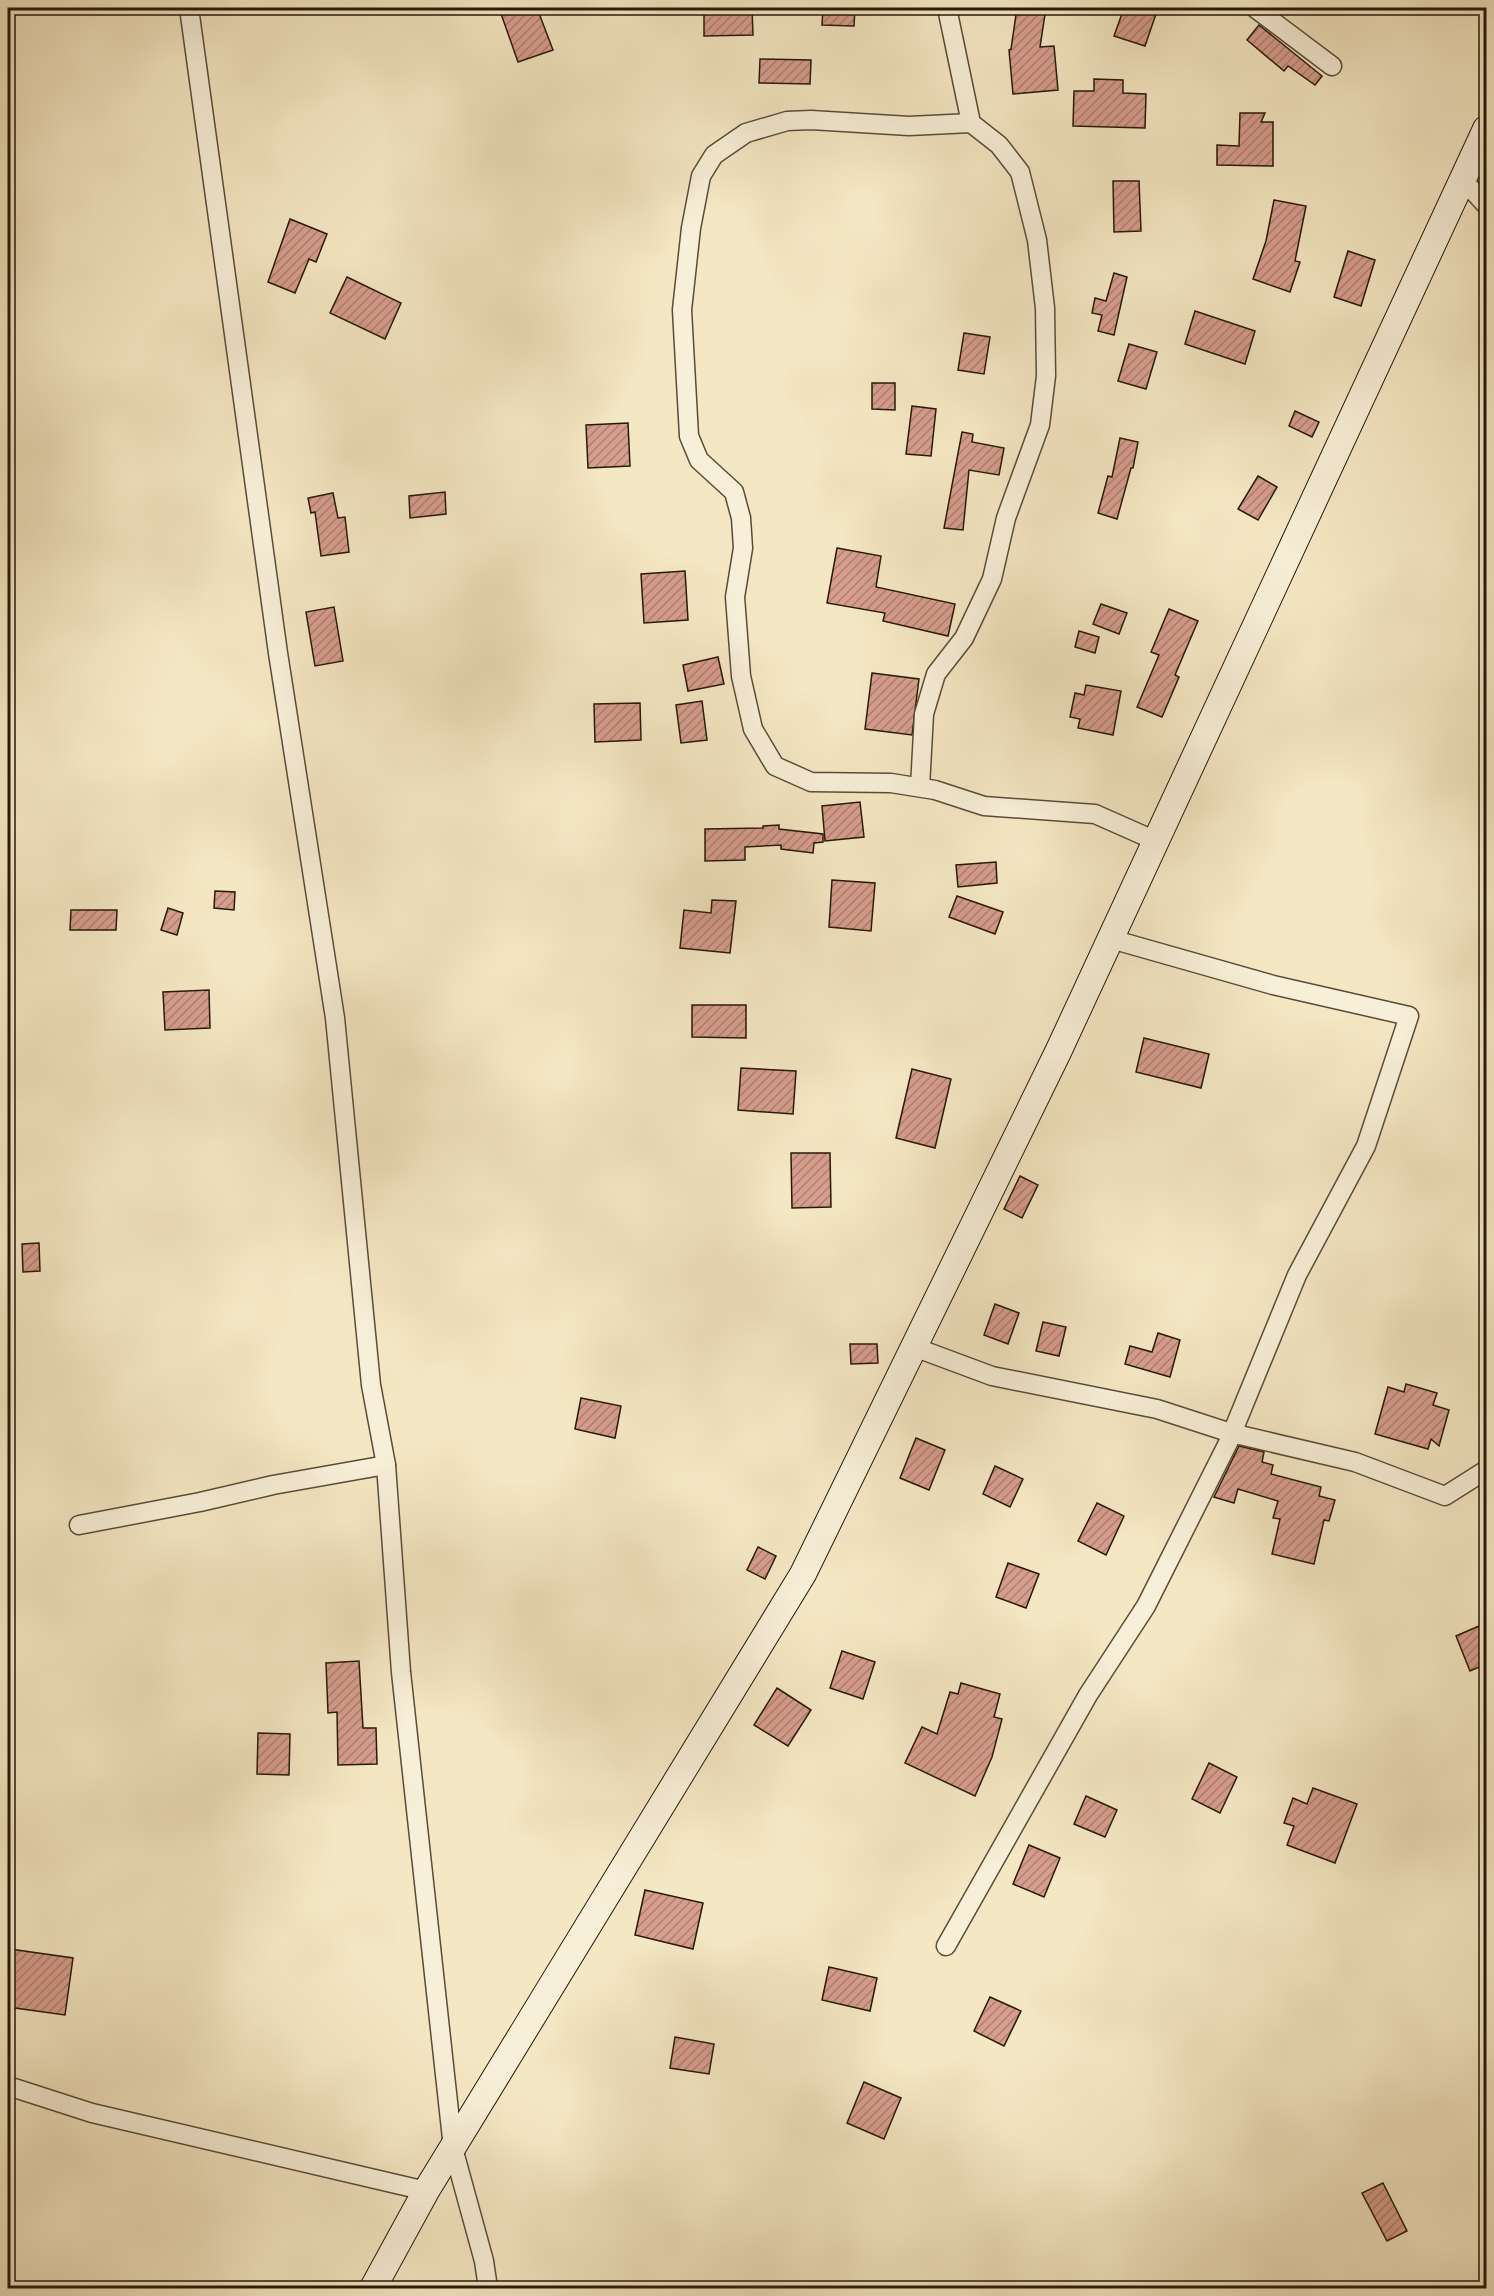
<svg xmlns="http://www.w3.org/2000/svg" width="1494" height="2296" viewBox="0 0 1494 2296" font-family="'IM FELL Great Primer',serif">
<defs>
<pattern id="building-hatch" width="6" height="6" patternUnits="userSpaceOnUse" patternTransform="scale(1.5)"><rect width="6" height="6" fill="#d79d8d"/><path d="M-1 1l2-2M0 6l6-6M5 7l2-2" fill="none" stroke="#ae7f71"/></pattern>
</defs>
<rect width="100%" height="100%" fill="#f4e7c3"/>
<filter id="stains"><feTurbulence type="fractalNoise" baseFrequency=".00333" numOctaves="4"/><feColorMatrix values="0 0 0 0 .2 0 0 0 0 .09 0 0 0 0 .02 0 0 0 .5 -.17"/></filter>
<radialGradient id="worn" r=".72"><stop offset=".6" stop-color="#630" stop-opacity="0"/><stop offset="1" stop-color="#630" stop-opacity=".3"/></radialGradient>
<g fill="url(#building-hatch)" stroke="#251909" stroke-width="1.5">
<polygon points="499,8 537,8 553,50 518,62"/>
<polygon points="704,8 752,8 753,35 704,36"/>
<polygon points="823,8 855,8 854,26 822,25"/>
<polygon points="1017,8 1046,8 1040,47 1054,46 1058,90 1013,94 1009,50 1011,49"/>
<polygon points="1124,8 1158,8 1145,46 1114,36"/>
<polygon points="1259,25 1322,76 1315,85 1288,66 1284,71 1247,40"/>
<polygon points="760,59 811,60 810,84 759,83"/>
<polygon points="1094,79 1123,80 1123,93 1146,94 1145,128 1073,126 1074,91 1094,91"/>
<polygon points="1240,113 1265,113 1261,122 1273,122 1273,166 1217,165 1217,145 1239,146"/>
<polygon points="1113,181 1139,181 1141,231 1114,232"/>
<polygon points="1274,200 1306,206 1295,261 1300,262 1290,292 1253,279 1266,241"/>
<polygon points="290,219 327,234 316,262 309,259 295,293 268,282"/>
<polygon points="1348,251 1375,260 1361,306 1334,297"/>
<polygon points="1114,273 1127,277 1114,335 1098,331 1102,315 1092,313 1095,298 1106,301"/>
<polygon points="347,277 401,303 385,339 330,313"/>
<polygon points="1195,311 1255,331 1245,364 1185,344"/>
<polygon points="964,333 990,337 984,374 958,370"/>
<polygon points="1129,344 1157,352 1146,389 1118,381"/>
<polygon points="872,383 895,383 895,410 872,409"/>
<polygon points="912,406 936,409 931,456 906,454"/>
<polygon points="1295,411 1319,422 1312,437 1289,426"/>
<polygon points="628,423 630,466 588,468 586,425"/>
<polygon points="962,432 973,434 972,442 1004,448 999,475 969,470 963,530 944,528"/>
<polygon points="1120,438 1138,442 1133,468 1131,468 1117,519 1098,513 1108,476 1112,477"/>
<polygon points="1258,476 1277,487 1258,520 1238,509"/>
<polygon points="445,492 446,514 410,518 409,496"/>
<polygon points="333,493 338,518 345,517 349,552 321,556 315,512 311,513 308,498"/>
<polygon points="837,548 881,556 876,587 955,604 948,636 883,621 885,613 827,603"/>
<polygon points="685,571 688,620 644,623 641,574"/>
<polygon points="1101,604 1127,613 1119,634 1093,624"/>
<polygon points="334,607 343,661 315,666 306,612"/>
<polygon points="1169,609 1198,621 1175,675 1179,677 1162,717 1137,707 1159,655 1151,652"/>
<polygon points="1079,631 1099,637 1095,653 1075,647"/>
<polygon points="718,657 724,684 688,691 683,665"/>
<polygon points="872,673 919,679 912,735 865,729"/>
<polygon points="1086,685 1121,691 1113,735 1078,728 1080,719 1070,717 1075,693 1084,695"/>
<polygon points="702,701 707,740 681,743 676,705"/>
<polygon points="640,703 641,740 595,742 594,704"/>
<polygon points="860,802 864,837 825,841 822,806"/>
<polygon points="779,825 779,829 823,834 823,842 814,843 813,853 781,849 781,845 745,847 745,860 705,861 705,829 763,828 763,826"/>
<polygon points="996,862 997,883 958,887 956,865"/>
<polygon points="832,880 875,883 871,931 829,927"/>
<polygon points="215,891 235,892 234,910 214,908"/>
<polygon points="957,896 1003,912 995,934 949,917"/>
<polygon points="712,900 736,901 730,953 680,948 684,910 711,913"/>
<polygon points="168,908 183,913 177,935 161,930"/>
<polygon points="71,910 117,910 116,930 70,930"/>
<polygon points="209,990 210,1028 165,1030 163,992"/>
<polygon points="692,1005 746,1005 746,1038 692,1037"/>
<polygon points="1144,1038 1209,1054 1201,1088 1136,1072"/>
<polygon points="741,1068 796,1071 793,1114 738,1110"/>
<polygon points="912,1069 951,1079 935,1148 896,1138"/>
<polygon points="791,1153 830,1153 831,1207 792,1208"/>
<polygon points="1020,1176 1038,1185 1022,1218 1004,1209"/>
<polygon points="39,1243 40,1271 23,1272 22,1244"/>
<polygon points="995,1304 1019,1313 1008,1344 984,1335"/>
<polygon points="1043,1322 1066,1327 1059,1356 1036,1351"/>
<polygon points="1158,1333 1180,1340 1170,1377 1125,1364 1130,1346 1152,1352"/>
<polygon points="850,1344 877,1344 878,1363 851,1364"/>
<polygon points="1406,1384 1437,1393 1433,1405 1449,1410 1439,1446 1431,1439 1428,1449 1375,1434 1388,1387 1404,1392"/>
<polygon points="581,1398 621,1406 615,1438 575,1429"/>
<polygon points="916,1438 945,1450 929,1490 900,1478"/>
<polygon points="1239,1446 1264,1452 1262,1462 1273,1465 1271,1474 1321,1487 1319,1496 1335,1500 1329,1521 1324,1520 1314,1564 1272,1554 1280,1519 1273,1518 1278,1501 1238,1489 1234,1503 1214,1497"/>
<polygon points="995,1466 1023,1479 1010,1507 983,1494"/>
<polygon points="1097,1503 1124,1516 1106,1555 1078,1541"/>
<polygon points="758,1547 776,1556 765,1579 747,1570"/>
<polygon points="1008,1563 1039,1574 1026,1608 996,1597"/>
<polygon points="1486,1623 1486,1664 1470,1671 1456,1636"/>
<polygon points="842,1651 875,1662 863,1699 830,1688"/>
<polygon points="359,1661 363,1728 376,1728 377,1764 338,1765 337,1712 328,1713 326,1663"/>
<polygon points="961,1683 1000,1694 994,1717 1002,1719 992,1757 975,1796 905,1763 922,1727 937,1734 950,1692 958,1694"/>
<polygon points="777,1688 811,1710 788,1746 754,1725"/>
<polygon points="258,1733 290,1734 289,1775 257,1774"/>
<polygon points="1209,1763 1237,1777 1220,1813 1192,1799"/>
<polygon points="1313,1788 1357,1804 1335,1863 1287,1845 1294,1826 1284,1823 1293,1798 1307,1804"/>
<polygon points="1086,1796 1117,1810 1105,1837 1074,1824"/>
<polygon points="1029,1845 1060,1858 1044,1897 1013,1884"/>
<polygon points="645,1890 703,1903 693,1949 635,1935"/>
<polygon points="10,1949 73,1958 65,2015 8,2007 8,1967"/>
<polygon points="829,1967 877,1978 870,2011 822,2000"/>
<polygon points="990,1997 1021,2011 1004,2046 974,2031"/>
<polygon points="675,2037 714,2044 709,2074 670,2068"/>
<polygon points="864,2082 901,2098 884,2139 847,2123"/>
<polygon points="1383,2183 1407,2231 1387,2241 1362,2193"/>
</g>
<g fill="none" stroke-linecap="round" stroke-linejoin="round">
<defs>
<g id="minor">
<polyline points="189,8 278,653 335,1018 371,1385 386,1465 401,1672 453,2148 484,2261 488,2288"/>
<polyline points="1255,8 1332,66"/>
<polyline points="971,123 909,126 811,120 787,121 746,133 714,155 701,176 691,228 682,310 689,436 699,460 734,492 741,518 743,548 735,597 741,676 753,729 775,766 811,782 891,783 935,790 984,806 1095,814 1156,841"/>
<polyline points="1463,180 1486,205"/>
<polyline points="920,787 924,714 936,674 964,638 992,579 1006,518 1040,425 1046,376 1045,308 1037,240 1020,172 999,145 971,123 947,8"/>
<polyline points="914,1347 992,1376 1157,1409 1231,1433 1355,1462 1445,1496 1486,1470"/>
<polyline points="79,1525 200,1502 273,1485 386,1465"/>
<polyline points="946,1946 1088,1695 1146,1606 1228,1443 1297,1275 1366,1146 1409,1016 1273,985 1111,939"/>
<polyline points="8,2086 92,2113 426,2191"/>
</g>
<polyline id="secondary" points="373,2288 426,2191 803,1574 1058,1052 1486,129"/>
</defs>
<use href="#minor" stroke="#594c38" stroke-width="21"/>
<use href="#secondary" stroke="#251909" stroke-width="28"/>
<use href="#minor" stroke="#f8efd8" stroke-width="18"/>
<use href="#secondary" stroke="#f8efd8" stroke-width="26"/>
</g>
<rect width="1494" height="2296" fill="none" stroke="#f4e7c3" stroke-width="30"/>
<rect x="9" y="9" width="1476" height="2278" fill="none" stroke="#251909" stroke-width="3"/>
<rect x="15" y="15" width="1464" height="2266" fill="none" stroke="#251909" stroke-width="1.5"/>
<rect width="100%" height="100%" filter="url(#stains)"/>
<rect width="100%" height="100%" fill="url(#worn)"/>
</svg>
